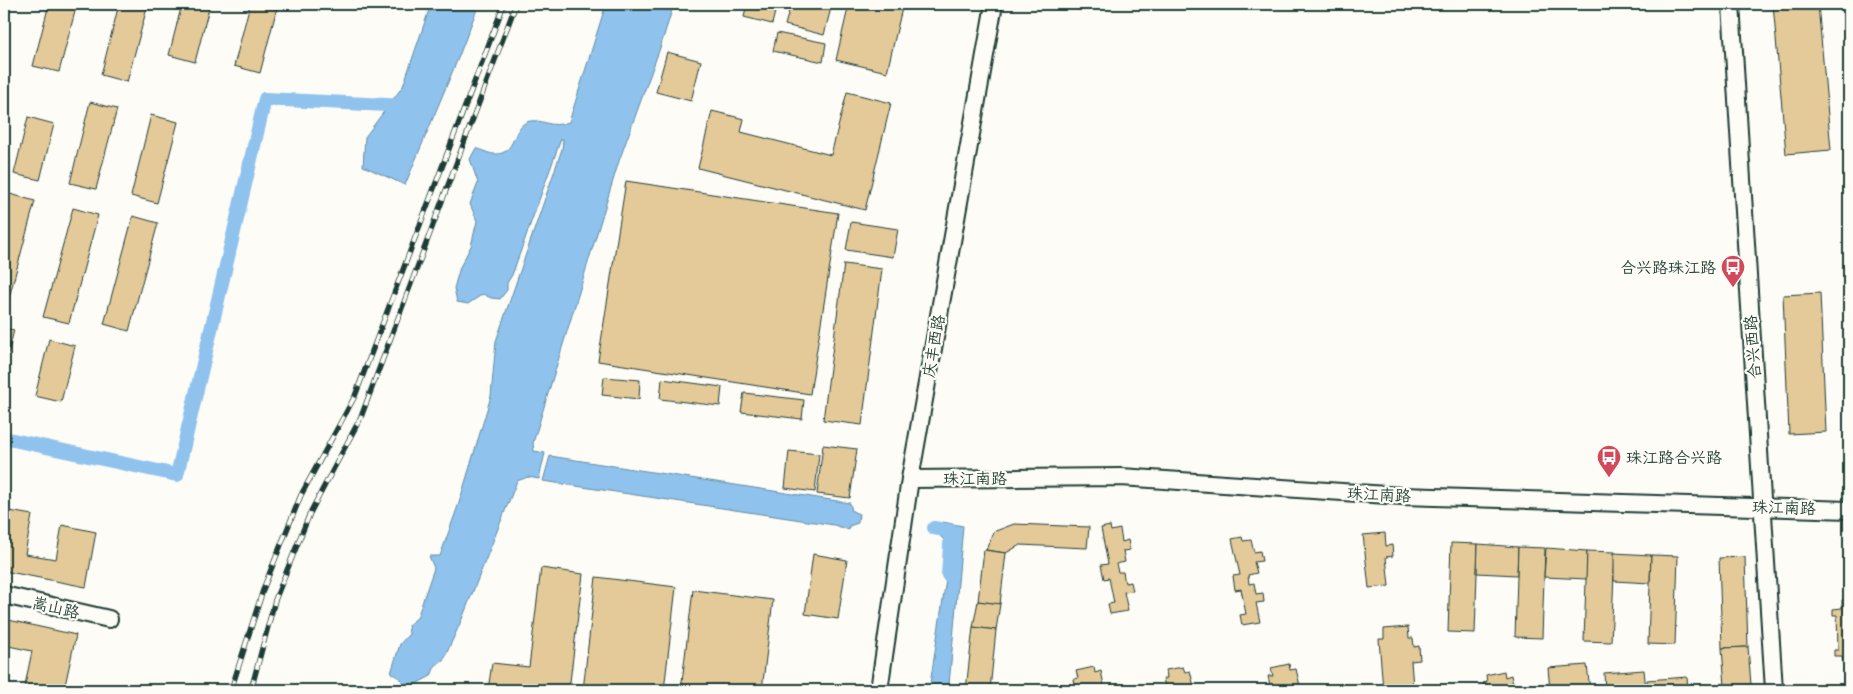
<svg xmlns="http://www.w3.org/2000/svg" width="1853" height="694" viewBox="0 0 1853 694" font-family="'Architects Daughter','LXGW WenKai TC',sans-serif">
<rect width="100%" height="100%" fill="#fdfcf7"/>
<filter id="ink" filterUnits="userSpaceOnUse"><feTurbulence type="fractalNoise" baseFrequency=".02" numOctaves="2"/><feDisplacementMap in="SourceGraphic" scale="10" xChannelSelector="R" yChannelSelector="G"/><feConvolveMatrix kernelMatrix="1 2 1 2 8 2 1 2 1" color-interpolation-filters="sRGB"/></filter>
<g filter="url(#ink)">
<g fill="#8fc2ec" stroke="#628da2">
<polygon points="431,4 479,4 459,56 405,185 363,166 365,137 403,86"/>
<path d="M606 4H674L660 48 619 161 533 443 534 451 545 453 539 479 528 477 517 481 462 619 444 659 435 666 431 676 412 686 391 673 400 644 409 634 408 625 417 618 434 568 429 556H440L459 503 491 396 496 341 562 149 563 139H561L512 275 507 283V290L500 299 491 298 483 294 468 304 457 302 454 288 460 267 471 246 477 221 470 204 478 183 470 159 476 148C482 150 489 154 495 154 517 155 511 125 530 121 545 119 549 129 569 122Z"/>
<polygon points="550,456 850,503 852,511 859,514 858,523 849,526 849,530 834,525 543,481"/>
<polygon points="943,522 963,526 949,685 930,684 951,547 940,536"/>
</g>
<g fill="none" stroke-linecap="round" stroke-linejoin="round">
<g stroke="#8fc2ec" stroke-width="14">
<polyline points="4,438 177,475 265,99 407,106"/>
<polyline points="934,528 951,531 948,575"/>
<polyline points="406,690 414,668"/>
<polyline points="939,690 941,666"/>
</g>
</g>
<g fill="#e4c999" stroke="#1f3d34">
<polygon points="49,4 77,4 59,72 33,66"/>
<polygon points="119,4 148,4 127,82 101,75"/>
<polygon points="182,4 210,4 195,62 169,55"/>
<polygon points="250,4 278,4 260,73 234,66"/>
<polygon points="747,4 777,4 772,24 744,17"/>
<polygon points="791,4 832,4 824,35 785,25"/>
<polygon points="849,4 903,4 887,72 836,60"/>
<polygon points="1773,4 1818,4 1831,150 1786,154"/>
<polygon points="777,33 826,43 823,62 773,51"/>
<polygon points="667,52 701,61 691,101 656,92"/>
<polygon points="847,92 891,103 865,210 698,168 712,111 744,119 741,132 831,155"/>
<polygon points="90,102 117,109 96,189 70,183"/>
<polygon points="151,115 178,122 157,203 131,196"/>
<polygon points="28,117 54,124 40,180 14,174"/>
<polygon points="626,181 838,213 810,394 598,361"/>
<polygon points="10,194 35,201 6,309 4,308 4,218"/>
<polygon points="73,208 98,215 69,323 43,317"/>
<polygon points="133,216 158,223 129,331 104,324"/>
<polygon points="851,222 898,229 893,257 846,250"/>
<polygon points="844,264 882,269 862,425 823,420"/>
<polygon points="1820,293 1826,432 1789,434 1783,295"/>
<polygon points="4,328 14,330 4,370"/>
<polygon points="49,339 75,346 61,402 35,396"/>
<polygon points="604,377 640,380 639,399 602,395"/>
<polygon points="662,379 722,387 720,406 660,399"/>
<polygon points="744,393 804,400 802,419 741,412"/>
<polygon points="823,445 857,449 850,498 817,494"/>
<polygon points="789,451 819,454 815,492 785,488"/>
<polygon points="4,510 32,515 25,554 56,559 62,525 96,532 86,587 4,571"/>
<polygon points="1014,524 1089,527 1087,548 1020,545 1006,553 986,550 993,532"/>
<polygon points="1110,526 1111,531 1120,529 1122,542 1128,540 1130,550 1123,551 1125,562 1116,564 1118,572 1123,572 1125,583 1131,582 1133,591 1124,592 1128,611 1110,614 1108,604 1114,603 1109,578 1104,579 1101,565 1108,564 1101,528"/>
<polygon points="1385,533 1386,546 1392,545 1393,556 1386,557 1389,586 1369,588 1363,535"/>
<polygon points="1242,537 1243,541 1251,540 1254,552 1260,551 1262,561 1254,562 1257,573 1248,575 1249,584 1254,583 1256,594 1263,593 1264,602 1256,603 1260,622 1242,625 1240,615 1246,614 1241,589 1235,590 1233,576 1240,575 1232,539"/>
<polygon points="1451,543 1478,544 1475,633 1448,632"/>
<polygon points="1478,544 1518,547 1517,575 1477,573"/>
<polygon points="1518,547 1545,548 1542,638 1515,637"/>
<polygon points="1546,548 1587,551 1587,579 1544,577"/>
<polygon points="984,550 1006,553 1000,604 978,601"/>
<polygon points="1587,551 1615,552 1611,642 1584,641"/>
<polygon points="1614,553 1651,555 1650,583 1614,581"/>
<polygon points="813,554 847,560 838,619 805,614"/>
<polygon points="1651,555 1678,556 1675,645 1648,644"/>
<polygon points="1745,557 1748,647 1722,648 1719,558"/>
<polygon points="541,568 583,574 569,690 488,690 492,663 529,667"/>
<polygon points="596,577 676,587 664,690 583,690"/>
<polygon points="693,590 773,600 762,690 681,690"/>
<polygon points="1842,600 1849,600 1849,664 1843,664 1842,656 1834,656 1834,650 1838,650 1837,615 1833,615 1833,609 1842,608"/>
<polygon points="978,601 1000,604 996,630 973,627"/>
<polygon points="4,619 76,635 64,690 24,690 32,651 4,645"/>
<polygon points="973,627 996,630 990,690 966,690"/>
<polygon points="1408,627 1409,638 1413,638 1414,647 1419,646 1420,660 1411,661 1413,687 1403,687 1403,690 1383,690 1379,639 1384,639 1384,629"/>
<polygon points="1748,647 1751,685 1725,686 1722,648"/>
<polygon points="1289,664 1290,670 1296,669 1301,690 1271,690 1268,676 1273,676 1271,668"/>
<polygon points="1587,665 1590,690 1550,690 1548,668"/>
<polygon points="1094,667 1095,673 1101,671 1105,690 1076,690 1074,679 1078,678 1076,671"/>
<polygon points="1183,667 1185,672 1190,671 1195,690 1166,690 1163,679 1167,678 1166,670"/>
<polygon points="1644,670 1646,690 1605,690 1604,673"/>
<polygon points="1504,671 1505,677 1511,675 1514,690 1485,690 1483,683 1487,682 1486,675"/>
<polygon points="1687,677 1688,690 1648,690 1647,680"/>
<polygon points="1751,685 1751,690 1725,690 1725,686"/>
</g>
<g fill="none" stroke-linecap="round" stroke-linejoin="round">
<defs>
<g id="minor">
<polyline points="1731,4 1774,690"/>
<polyline points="910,479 1121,477 1402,496 1849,510"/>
<polyline points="4,595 109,619"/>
<polyline points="879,690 910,479 994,4"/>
</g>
</defs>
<use href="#minor" stroke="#1f3d34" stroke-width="20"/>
<use href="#minor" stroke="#fdfcf7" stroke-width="16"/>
<defs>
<g id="rail">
<polyline points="231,690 264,587 301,495 355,396 504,4"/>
<polyline points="251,690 275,600 310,513 361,417 516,4"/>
</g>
</defs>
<use href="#rail" stroke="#1f3d34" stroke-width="5.5"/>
<use href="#rail" stroke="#fdfcf7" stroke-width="4" stroke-dasharray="11" stroke-linecap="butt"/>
</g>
</g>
<defs>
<symbol id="bus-pin" viewBox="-11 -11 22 30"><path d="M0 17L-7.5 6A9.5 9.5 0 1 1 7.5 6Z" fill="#d1495b" stroke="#fdfcf7"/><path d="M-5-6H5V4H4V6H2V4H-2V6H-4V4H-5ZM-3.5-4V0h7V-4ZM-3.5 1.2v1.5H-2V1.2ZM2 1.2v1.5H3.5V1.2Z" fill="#fff"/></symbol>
</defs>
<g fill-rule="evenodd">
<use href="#bus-pin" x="1719" y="253" width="28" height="38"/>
<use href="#bus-pin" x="1595" y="443" width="28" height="38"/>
</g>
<g text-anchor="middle" stroke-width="4.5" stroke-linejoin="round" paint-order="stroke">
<g font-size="16" fill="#1f3d34" stroke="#fdfcf7" text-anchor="end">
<text x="1716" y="273">合兴路珠江路</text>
<text x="1626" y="463" text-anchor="start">珠江路合兴路</text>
</g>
<g font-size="16" fill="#1f3d34" stroke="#fdfcf7">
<text transform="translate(933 346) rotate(-80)" y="6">庆丰西路</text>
<text transform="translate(1752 347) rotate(-94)" y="6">合兴西路</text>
<text x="975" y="484">珠江南路</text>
<text transform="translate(1379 494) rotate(3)" y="6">珠江南路</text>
<text transform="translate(1784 507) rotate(2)" y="6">珠江南路</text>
<text transform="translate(56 607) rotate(13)" y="6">嵩山路</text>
</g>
</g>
<rect width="1853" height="694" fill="none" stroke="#fdfcf7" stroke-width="20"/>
<rect x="10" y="10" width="1833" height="674" fill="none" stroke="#1f3d34" stroke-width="2" filter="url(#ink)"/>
</svg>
